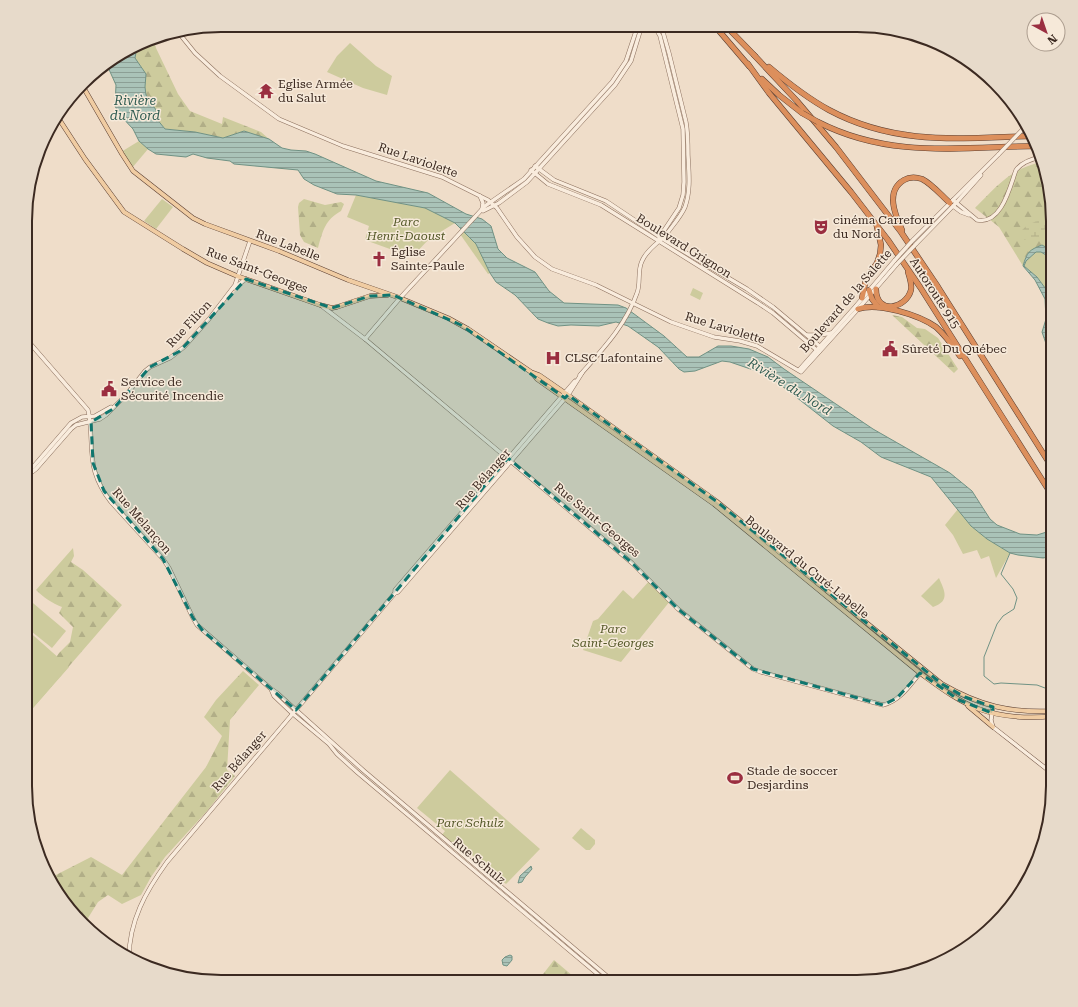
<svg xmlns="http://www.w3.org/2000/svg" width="1078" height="1007" viewBox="0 0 1078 1007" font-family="'Roboto Serif',serif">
<defs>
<pattern id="forest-firs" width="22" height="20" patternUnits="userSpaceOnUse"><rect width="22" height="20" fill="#cdcb9d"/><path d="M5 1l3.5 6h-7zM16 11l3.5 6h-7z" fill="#b1ae87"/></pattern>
<pattern id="wetland-marsh" width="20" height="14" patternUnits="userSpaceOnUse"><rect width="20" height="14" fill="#cdcb9d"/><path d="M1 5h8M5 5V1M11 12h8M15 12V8" fill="none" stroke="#b1ae87"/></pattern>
<pattern id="water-rules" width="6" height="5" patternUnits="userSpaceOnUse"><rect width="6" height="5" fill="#aac3b8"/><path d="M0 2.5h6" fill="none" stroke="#8c9f95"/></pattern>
</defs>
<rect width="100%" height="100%" fill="#efddc9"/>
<g fill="url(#forest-firs)">
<polygon points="153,38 156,48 178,94 190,111 222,124 223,117 261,132 269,139 244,131 223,138 195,132 165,129 156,118 156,110 146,95 145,87 146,74 135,58 137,47"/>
<path d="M1042 162 1053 208V251L1042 245 1026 256 1023 266 999 227 975 208C996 187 1011 168 1042 162Z"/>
<path d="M304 199 325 205 341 202 344 204 341 211C325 220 323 230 318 248L304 242 300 235 298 207 299 203Z"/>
<polygon points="892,315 902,317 917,328 925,329 938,338 958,369 954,373"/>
<path d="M73 548 74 556 71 562 83 570 122 605 26 716V684L44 674 59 653 70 642 73 627 59 613 62 607C52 603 43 597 36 590Z"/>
<polygon points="243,671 259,685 230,720 227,770 235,776 207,811 165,857 151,877 141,895 122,904 108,895 98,902 88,918 93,930 73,915 50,878 91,857 122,875 206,767 222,736 204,717 216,700"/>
<polygon points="554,960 580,982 537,982"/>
</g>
<path fill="url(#wetland-marsh)" d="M1053 216V240L1046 236 1022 240 1019 235C1024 223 1041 220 1053 216Z"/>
<g fill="#cdcb9d">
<polygon points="350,43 376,66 392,76 387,95 363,88 327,72 337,56"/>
<polygon points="139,141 148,149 132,168 121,152"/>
<polygon points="356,195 425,208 455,223 429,239 412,257 365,240 369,226 347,217"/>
<polygon points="162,199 173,207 156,229 144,221"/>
<polygon points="463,230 476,244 490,273 488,274 460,234"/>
<polygon points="1036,252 1041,252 1045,255 1053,257 1053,301 1048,292 1037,277 1024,266 1026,261"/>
<polygon points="693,288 703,293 700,300 690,295"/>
<polygon points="958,509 971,526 987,539 1010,553 996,578 989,556 981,559 977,550 963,554 953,535 945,525"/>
<path d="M939 578C944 590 951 601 933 607L921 596Z"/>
<polygon points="650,580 670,601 621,662 583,650 593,621 598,619 623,590 633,599"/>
<polygon points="27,598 66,631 52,648 26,627"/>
<polygon points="26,629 69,667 26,716"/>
<polygon points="450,770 540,849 506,884 465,849 463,852 442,835 445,831 417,808"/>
<polygon points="581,828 595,840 595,844 590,850 586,850 572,838"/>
</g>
<g fill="url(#water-rules)" stroke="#709284">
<polygon points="137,47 135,58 146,74 145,87 146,95 156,110 156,118 165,129 195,132 223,138 244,131 269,139 282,148 291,150 306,151 315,154 376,181 428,193 466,214 482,219 491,226 498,249 507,258 535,272 549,291 564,303 618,305 626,308 664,336 687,357 699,357 718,346 731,346 749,349 768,357 784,369 873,429 950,473 972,491 990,519 997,525 1020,534 1037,535 1053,530 1053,556 1043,558 1018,555 1010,553 987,539 971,526 931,477 881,457 861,442 833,426 768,375 730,362 722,361 695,371 684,372 679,369 658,347 628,326 616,322 599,326 571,325 558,326 548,323 538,319 515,295 496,282 490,273 476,244 455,223 425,208 356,195 337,194 314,185 304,179 298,170 234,164 230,161 207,158 193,154 186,157 156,154 148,149 139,141 133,129 119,114 115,106 116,85 107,65"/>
<path d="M1042 245 1053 251V257H1049L1041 252H1036L1026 261 1024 266 1037 277 1048 292 1053 301V364L1042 332 1046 319 1045 299 1035 280 1023 266C1027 252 1029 250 1042 245Z"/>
<polygon points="531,866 532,869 525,877 522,882 518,883 520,876"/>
<polygon points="510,955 512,956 512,960 507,966 503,965 502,960 505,957"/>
</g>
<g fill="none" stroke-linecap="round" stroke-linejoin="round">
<polyline stroke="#709284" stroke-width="1" points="1010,553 1001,574 1013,589 1017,598 1014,609 1003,616 997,624 984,657 984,676 994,684 1001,683 1037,685 1053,691"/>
<defs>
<g id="tertiary">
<polyline points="652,25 656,29 660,36 683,129 684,182 683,195 679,208 659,238"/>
<polyline points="178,32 195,53 220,76 279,119 343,146 442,177 488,200 497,208 517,237 535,257 552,269 596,285 671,322 714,337 740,341 757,346 801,372 858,309 897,264"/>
<polyline points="535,166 554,180 606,201 666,241 747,289 773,307 822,348"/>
<polyline points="531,170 548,184 601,205 758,303 773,313 819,352"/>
<polyline points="480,196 483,203 482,209"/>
<path d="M953 200 977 220C1002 225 1010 186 1016 170 1022 162 1031 159 1041 157"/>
<polyline points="953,206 961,212 969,215"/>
<polyline points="483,211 499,203 527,182 615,85 631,61 642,25"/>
<polyline points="913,240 999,154"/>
<polyline points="916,244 956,203 981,175"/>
<polyline points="234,288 246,279"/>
<path d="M323 307 365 339 632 563 678 609 753 669 761 672 883 705C900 701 910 685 920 673"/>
<polyline points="807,335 821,335 831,333"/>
<polyline points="365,339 400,298 485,206 524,179 612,82 626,61 638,25"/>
<path d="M28 341 88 410C93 430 89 452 95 472 98 482 104 493 111 502L163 559 169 568 193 618 197 625 270 688 277 693 364 771 614 982"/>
<polyline points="799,370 855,307 895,260"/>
<path d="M580 375C602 350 626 325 637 293 641 283 637 271 642 261 648 247 660 243 668 232 674 224 681 216 685 207 691 190 689 173 688 155 688 144 688 133 686 122L669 53 663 32 658 25"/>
<polyline points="27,471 33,467 71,423 82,417 95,416 111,407"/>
<polyline points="27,476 36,469 71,429 76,425 100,419 106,415 127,394 145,371 150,367 170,358 184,347 209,319 235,285 250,241"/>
<polyline points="395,593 395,590 575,381"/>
<polyline points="271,689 274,696 293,714 329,744 337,754 358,773 607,982"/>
<path d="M129 958C129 921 146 891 167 862L395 593 398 592 568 395 582 373"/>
</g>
<polyline id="secondary" points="993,707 991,720 993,727 1053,774"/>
<g id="primary">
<path d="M82 85 122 154 133 171 193 218 205 224 279 251 348 280 400 298 448 318 468 329 531 372 539 375 565 393 716 501 942 684C980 706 1010 713 1053 711"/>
<polyline points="57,116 85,159 124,212 183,249 207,263 237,276 320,305 332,308 337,307 370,296 388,295"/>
<path d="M533 374 537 379 714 504 920 673C938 686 957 701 979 709 1001 717 1030 719 1053 716"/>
<polyline points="968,706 993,727"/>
</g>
<g id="motorway">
<polyline points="714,25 749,66"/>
<polyline points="725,25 755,56"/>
<polyline points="754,55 797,101 836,147 901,232 938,287 1053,469"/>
<polyline points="748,64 769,93 851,192 888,240 920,287 1053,497"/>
<path d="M769 67C788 83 807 98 829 110 896 146 959 138 1032 136"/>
<polyline points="762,79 779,95 802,113"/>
<path d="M818 122C890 159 961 147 1038 146"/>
<path d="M902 230C895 215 885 191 904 180 909 177 916 177 922 179 932 184 942 196 950 203"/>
<path d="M876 289C876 315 906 309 911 290 912 284 910 278 908 272"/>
<polyline points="869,290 872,299 878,307"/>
<polyline points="862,298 866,279 877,263 880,254 881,245 877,227"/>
<path d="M858 309C878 302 919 315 936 327 945 335 953 346 960 356"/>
</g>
</defs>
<use href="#tertiary" stroke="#8b6f5d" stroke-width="4.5"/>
<use href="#secondary" stroke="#6e5040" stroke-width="4.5"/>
<use href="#primary" stroke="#5a3e31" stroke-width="5"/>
<use href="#motorway" stroke="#5a3e31" stroke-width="6"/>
<use href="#tertiary" stroke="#f9ecdd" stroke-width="3.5"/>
<use href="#secondary" stroke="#f9ecdd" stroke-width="3.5"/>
<use href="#primary" stroke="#f0cca2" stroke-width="4"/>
<use href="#motorway" stroke="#dc8f5c" stroke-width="5"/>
<defs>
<g id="tertiary-bridge">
<polyline points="999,154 1024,128"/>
<polyline points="895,260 913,240"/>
<polyline points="897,264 916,244"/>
</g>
<polyline id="motorway-bridge" points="802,113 818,122"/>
</defs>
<use href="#tertiary-bridge" stroke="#8b6f5d" stroke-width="4.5" stroke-linecap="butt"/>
<use href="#motorway-bridge" stroke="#5a3e31" stroke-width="6" stroke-linecap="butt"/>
<use href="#tertiary-bridge" stroke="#f9ecdd" stroke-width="3.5"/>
<use href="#motorway-bridge" stroke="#dc8f5c" stroke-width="5"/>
</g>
<path fill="#0f766e" fill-opacity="0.2" stroke="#0f766e" stroke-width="3" stroke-dasharray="8 5" stroke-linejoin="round" d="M246 279 332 308 370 296 393 295 461 325 565 398 568 395 716 501 942 684 965 697 993 707 992 713 959 700 920 673 897 698 883 705 753 669 678 609 632 563 508 458 296 710 203 631 193 618 163 559 104 491 93 463 91 422 113 409 150 367 180 351Z"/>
<defs>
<symbol id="temple-bare" viewBox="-9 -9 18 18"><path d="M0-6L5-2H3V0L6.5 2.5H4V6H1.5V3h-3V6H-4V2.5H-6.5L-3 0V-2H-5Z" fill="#9a2e40" stroke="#f6e9d9" stroke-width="2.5" paint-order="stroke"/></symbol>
<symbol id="theatre-bare" viewBox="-9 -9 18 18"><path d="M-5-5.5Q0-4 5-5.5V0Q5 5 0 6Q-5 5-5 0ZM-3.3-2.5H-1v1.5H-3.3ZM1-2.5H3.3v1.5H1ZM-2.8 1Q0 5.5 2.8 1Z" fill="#9a2e40" stroke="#f6e9d9" stroke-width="2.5" paint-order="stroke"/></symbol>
<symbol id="church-bare" viewBox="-9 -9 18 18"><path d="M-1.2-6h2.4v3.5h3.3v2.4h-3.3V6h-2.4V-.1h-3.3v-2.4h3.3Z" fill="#9a2e40" stroke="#f6e9d9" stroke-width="2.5" paint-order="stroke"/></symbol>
<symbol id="civic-bare" viewBox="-9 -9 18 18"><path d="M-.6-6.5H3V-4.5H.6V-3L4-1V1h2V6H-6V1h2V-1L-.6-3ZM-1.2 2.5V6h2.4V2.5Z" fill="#9a2e40" stroke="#f6e9d9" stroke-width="2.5" paint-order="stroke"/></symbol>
<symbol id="hospital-bare" viewBox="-9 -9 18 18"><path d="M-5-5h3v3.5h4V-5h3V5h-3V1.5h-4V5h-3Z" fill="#9a2e40" stroke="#f6e9d9" stroke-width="2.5" paint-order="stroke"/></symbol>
<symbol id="stadium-bare" viewBox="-9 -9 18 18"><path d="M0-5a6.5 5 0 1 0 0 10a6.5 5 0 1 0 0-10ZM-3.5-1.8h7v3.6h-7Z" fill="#9a2e40" stroke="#f6e9d9" stroke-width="2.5" paint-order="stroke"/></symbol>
</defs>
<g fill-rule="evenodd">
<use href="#temple-bare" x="255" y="80" width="22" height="22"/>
<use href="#theatre-bare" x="810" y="216" width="22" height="22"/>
<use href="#church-bare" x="368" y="248" width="22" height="22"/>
<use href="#civic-bare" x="879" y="338" width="22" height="22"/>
<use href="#hospital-bare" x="542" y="347" width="22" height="22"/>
<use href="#civic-bare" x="98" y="378" width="22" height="22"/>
<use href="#stadium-bare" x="724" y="767" width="22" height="22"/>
</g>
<g text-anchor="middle" stroke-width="3" stroke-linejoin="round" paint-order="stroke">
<g font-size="12" fill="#3c2a21" stroke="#f6e9d9" text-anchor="start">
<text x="278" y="88">Eglise Armée<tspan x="278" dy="14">du Salut</tspan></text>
<text x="833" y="224">cinéma Carrefour<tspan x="833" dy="14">du Nord</tspan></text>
<text x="391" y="256">Église<tspan x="391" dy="14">Sainte-Paule</tspan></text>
<text x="902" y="353">Sûreté Du Québec</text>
<text x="565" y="362">CLSC Lafontaine</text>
<text x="121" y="386">Service de<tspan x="121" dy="14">Sécurité Incendie</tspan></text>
<text x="747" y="775">Stade de soccer<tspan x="747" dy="14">Desjardins</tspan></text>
</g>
<g font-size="12" fill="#3c2a21" stroke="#f6e9d9">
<text transform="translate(418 160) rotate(19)" y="4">Rue Laviolette</text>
<text transform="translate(288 245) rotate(21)" y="4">Rue Labelle</text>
<text transform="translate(684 246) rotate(32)" y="4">Boulevard Grignon</text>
<text transform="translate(257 270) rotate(21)" y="4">Rue Saint-Georges</text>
<text transform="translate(935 293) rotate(57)" y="4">Autoroute 915</text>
<text transform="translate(846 301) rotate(-49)" y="4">Boulevard de la Salette</text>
<text transform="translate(189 324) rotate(-47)" y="4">Rue Filion</text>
<text transform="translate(725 328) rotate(17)" y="4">Rue Laviolette</text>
<text transform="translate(483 479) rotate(-49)" y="4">Rue Bélanger</text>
<text transform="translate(597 520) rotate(40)" y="4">Rue Saint-Georges</text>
<text transform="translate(142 521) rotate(49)" y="4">Rue Melançon</text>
<text transform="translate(807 567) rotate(39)" y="4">Boulevard du Curé-Labelle</text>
<text transform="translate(239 761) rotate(-49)" y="4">Rue Bélanger</text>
<text transform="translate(479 861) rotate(40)" y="4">Rue Schulz</text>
</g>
<g font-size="12" font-style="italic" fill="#545828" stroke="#f6e9d9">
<text x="406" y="226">Parc<tspan x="406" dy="14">Henri-Daoust</tspan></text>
<text x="613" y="633">Parc<tspan x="613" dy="14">Saint-Georges</tspan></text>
<text x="470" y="827">Parc Schulz</text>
</g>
<g font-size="13" font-style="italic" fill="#305c52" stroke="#f6e9d9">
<text x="135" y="105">Rivière<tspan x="135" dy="15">du Nord</tspan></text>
<text transform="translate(790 386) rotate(32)" y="5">Rivière du Nord</text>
</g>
</g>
<path d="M0 0H1078V1007H0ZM221 32H857A189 189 0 0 1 1046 221V786A189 189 0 0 1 857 975H221A189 189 0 0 1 32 786V221A189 189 0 0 1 221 32Z" fill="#e7daca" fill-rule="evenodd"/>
<path fill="none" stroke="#3c2a21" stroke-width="2" d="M221 32H857A189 189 0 0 1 1046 221V786A189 189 0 0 1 857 975H221A189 189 0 0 1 32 786V221A189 189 0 0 1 221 32Z"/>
<g transform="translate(1046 32) rotate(140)"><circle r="19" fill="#f6e9d9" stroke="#ac9d8f"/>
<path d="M0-3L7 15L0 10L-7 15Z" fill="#9a2e40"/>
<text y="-6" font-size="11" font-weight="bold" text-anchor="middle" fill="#3c2a21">N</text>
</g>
</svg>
